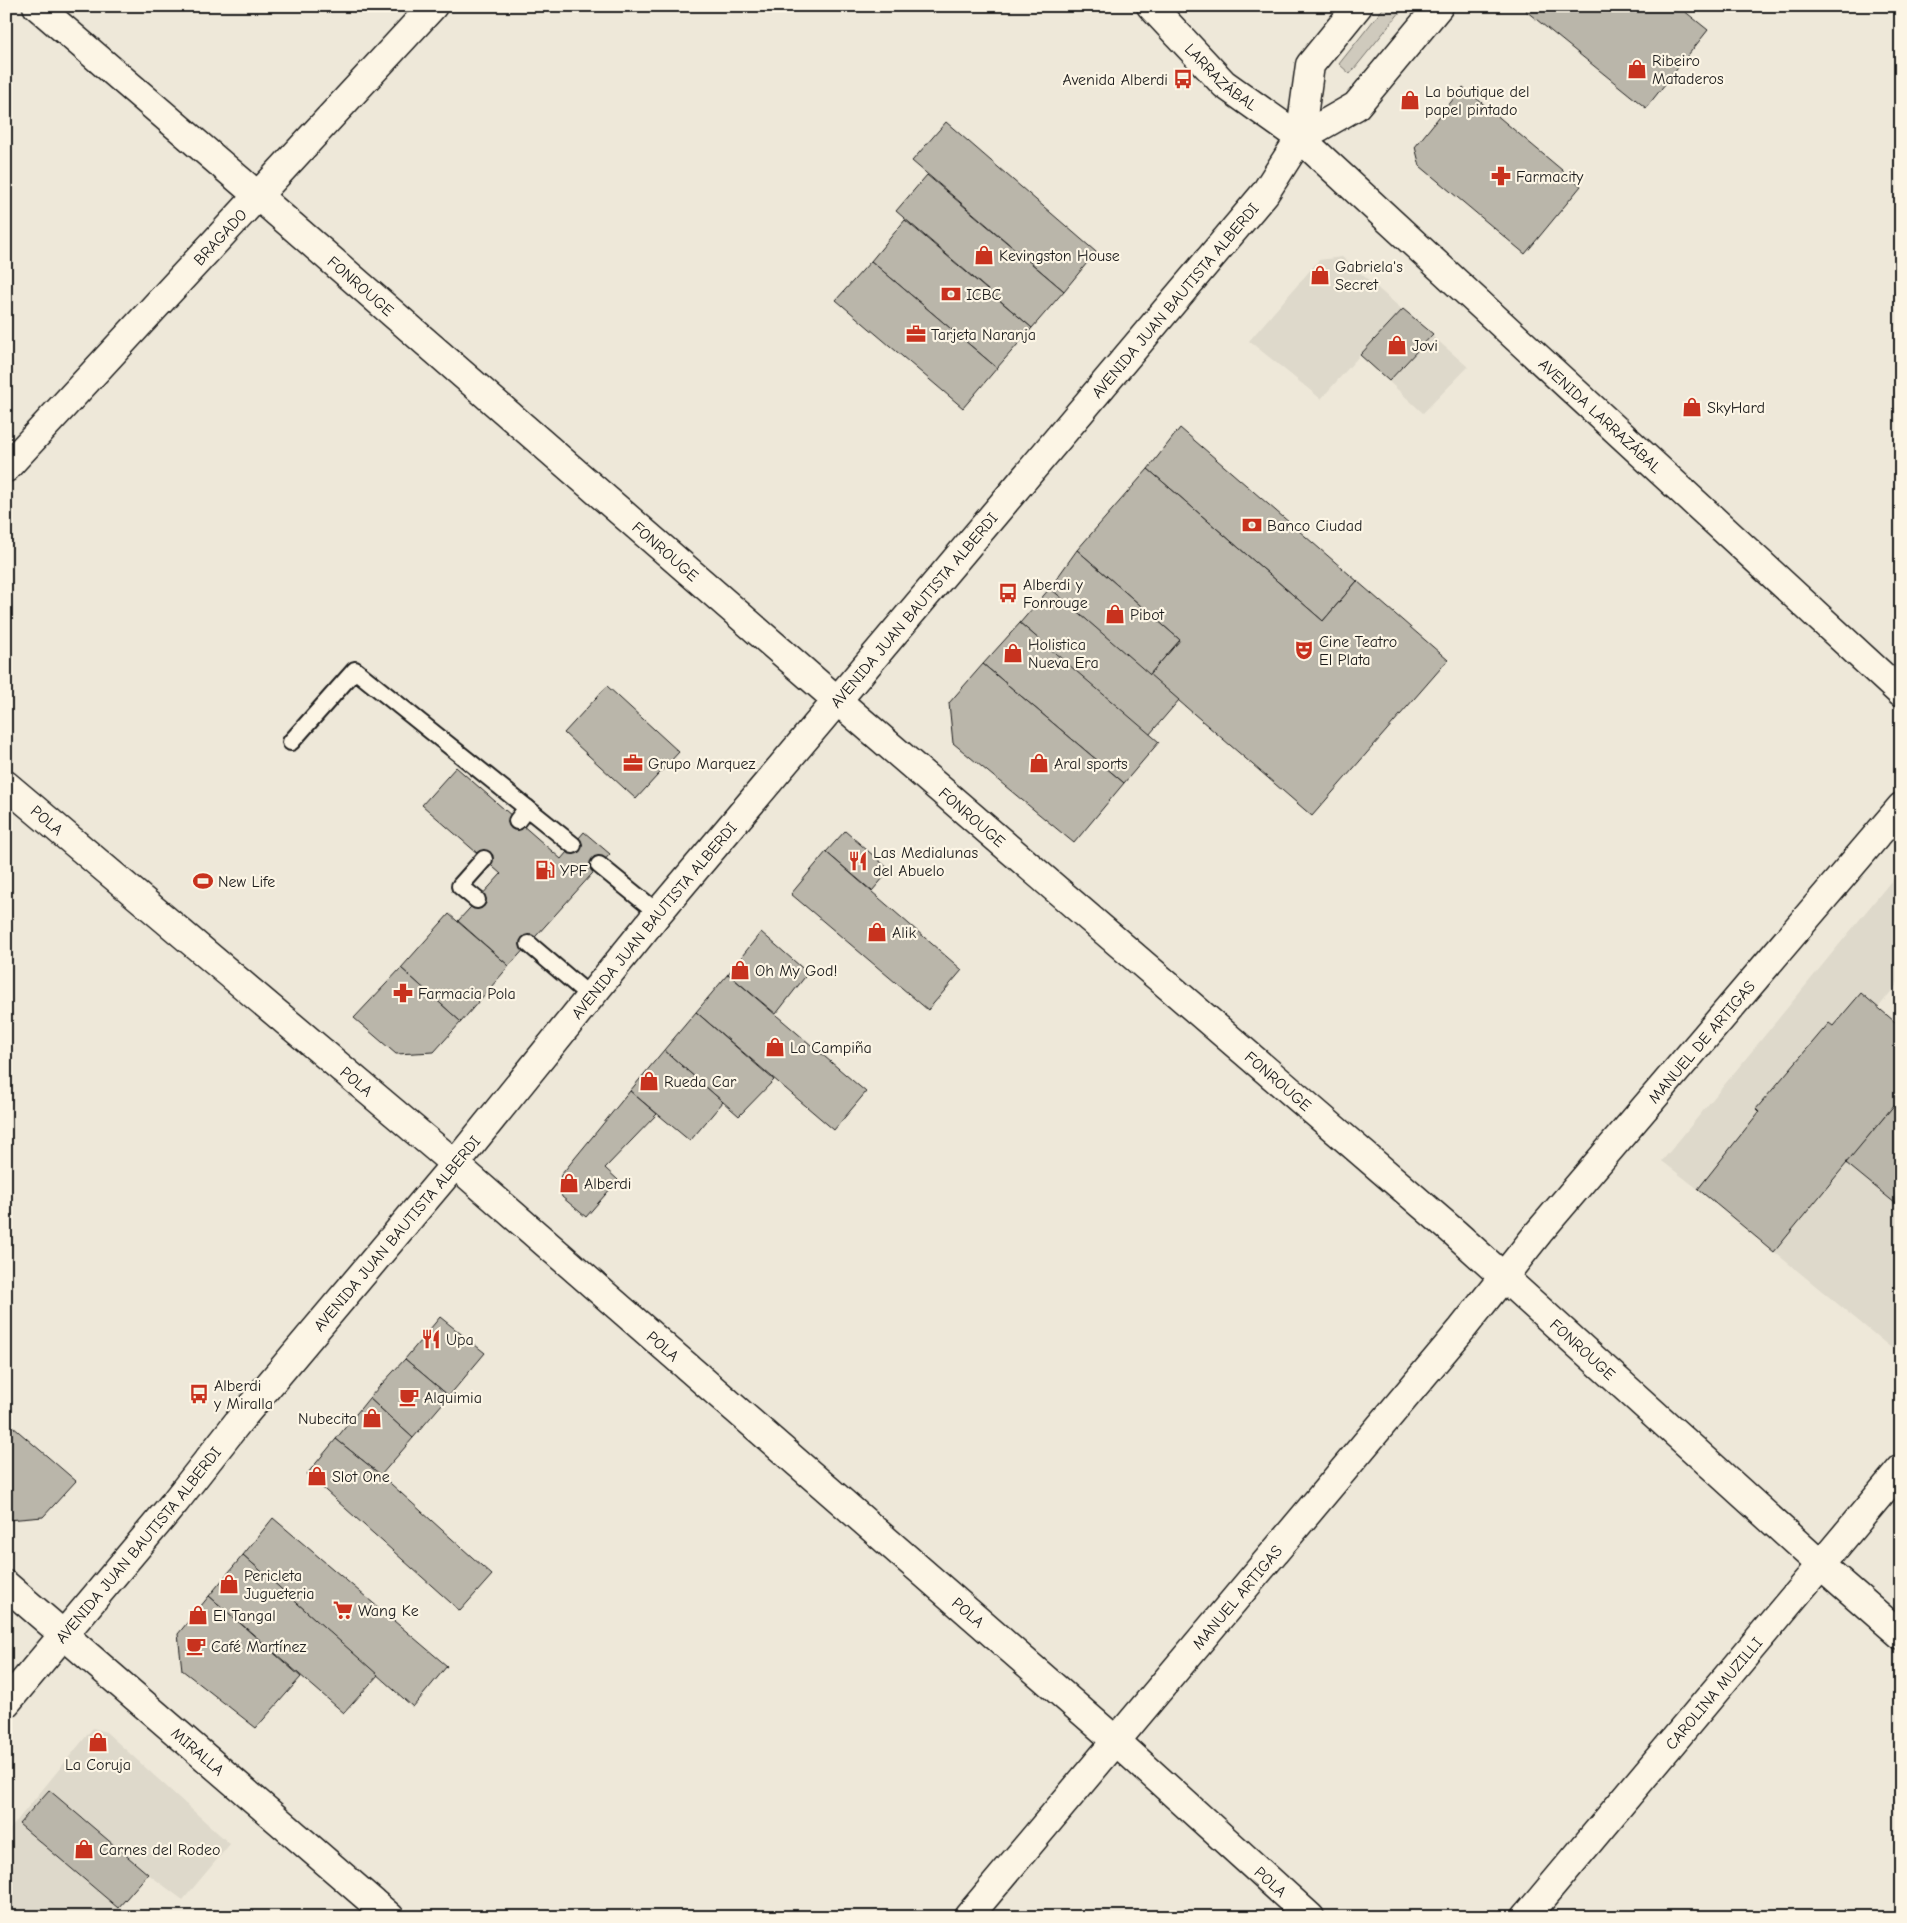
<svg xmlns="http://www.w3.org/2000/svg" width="1907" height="1923" viewBox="0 0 1907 1923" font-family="'Comic Neue',sans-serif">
<rect width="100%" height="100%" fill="#eee8d9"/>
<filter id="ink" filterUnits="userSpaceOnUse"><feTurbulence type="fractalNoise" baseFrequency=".02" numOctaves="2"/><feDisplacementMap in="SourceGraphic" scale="10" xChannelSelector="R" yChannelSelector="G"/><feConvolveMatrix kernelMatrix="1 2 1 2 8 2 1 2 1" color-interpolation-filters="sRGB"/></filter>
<g filter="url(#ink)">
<g fill="#ded9cb">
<polygon points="1342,257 1468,367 1423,413 1360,355 1321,399 1249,341 1319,260"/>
<polygon points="1901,869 1901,979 1878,1008 1901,1027 1901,1356 1698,1189 1662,1161"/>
<polygon points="93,1728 106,1732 230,1844 183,1900 148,1874 111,1917 6,1917 6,1834"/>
</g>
<polygon fill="#cfcabd" stroke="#76736c" points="1385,6 1405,6 1350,74 1339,64"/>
<g fill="#bab6aa" stroke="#1c1c1c">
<polygon points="1530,6 1678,6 1708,30 1646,108 1526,11"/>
<polygon points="1463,87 1581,186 1525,254 1420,166 1415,147"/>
<polygon points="946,122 1096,252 1064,291 912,161"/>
<polygon points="927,175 1064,291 1032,328 896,211"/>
<polygon points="905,220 1032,328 997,368 871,261"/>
<polygon points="871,261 997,368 963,408 836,300"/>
<polygon points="1403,309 1433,334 1389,381 1360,355"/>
<polygon points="1180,428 1357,581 1323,621 1148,469"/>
<polygon points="1148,469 1323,621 1357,581 1448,660 1312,816 1149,675 1180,640 1077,550"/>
<polygon points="1077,550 1180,640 1149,675 1050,588"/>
<polygon points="1050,588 1179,700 1149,735 1020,623"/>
<polygon points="1020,623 1159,742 1124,783 983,664"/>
<polygon points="983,664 1124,783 1074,843 953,743 949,703"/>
<polygon points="607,686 679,752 636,799 564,733"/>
<polygon points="456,767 561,859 584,832 610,854 509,966 458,921 501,874 422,805"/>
<polygon points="845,831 890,870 872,891 826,852"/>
<polygon points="826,852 962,970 928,1010 791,894"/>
<polygon points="449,914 509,966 461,1022 401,968"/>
<polygon points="761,932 808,973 776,1014 728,974"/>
<polygon points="401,968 461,1022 434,1052 396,1054 354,1018"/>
<polygon points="728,974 866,1092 834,1130 696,1012"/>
<polygon points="1861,993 1901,1027 1901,1097 1774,1252 1698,1189 1759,1112 1756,1109 1829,1023 1833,1026"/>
<polygon points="696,1012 774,1080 739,1116 664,1050"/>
<polygon points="664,1050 723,1102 690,1141 630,1091"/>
<polygon points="630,1091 657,1114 605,1168 618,1180 586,1217 562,1197 559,1185 561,1175"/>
<polygon points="1901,1097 1901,1208 1846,1163"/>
<polygon points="440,1317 485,1353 449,1396 405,1359"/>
<polygon points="405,1359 449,1396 413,1438 369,1398"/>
<polygon points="369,1398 413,1438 381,1475 336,1439"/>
<polygon points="12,1426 76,1481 43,1517 8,1520 6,1519 6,1434"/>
<polygon points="336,1439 381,1475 492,1575 460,1611 307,1474"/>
<polygon points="273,1518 447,1666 413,1707 243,1555"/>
<polygon points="243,1555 378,1675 344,1713 209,1596"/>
<polygon points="209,1596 301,1677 256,1728 182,1670 178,1634"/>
<polygon points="49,1790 148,1874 118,1908 19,1824"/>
</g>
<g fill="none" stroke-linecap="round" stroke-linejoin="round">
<defs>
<g id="service">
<polyline points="291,742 355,670 573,845"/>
<polyline points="517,821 527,808"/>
<polyline points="599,865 658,913"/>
<polyline points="477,900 460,886 484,859"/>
<polyline points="529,944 591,997"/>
</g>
<g id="minor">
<path id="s1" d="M37 6 258 196 839 702 1455 1233 1821 1565 1901 1635"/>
<path id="s2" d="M6 468 433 6"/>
<path id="s3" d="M6 785 455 1164 1116 1741 1310 1917"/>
<path id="s4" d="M6 1585 390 1917"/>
<path id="s5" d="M968 1917 1462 1329 1539 1232 1901 807"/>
<path id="s6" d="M1526 1917 1901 1469"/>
</g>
<g id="tertiary">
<path id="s7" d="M1151 6 1224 84 1300 138 1901 693"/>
</g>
<g id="primary">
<polyline points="1300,138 1356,106 1439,6"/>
<path id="s8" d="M6 1703 175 1502 238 1422 455 1164 658 913 1265 193 1300 138 1310 65 1358 6"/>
</g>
</defs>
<use href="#service" stroke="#1c1c1c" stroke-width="20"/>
<use href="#minor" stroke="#1c1c1c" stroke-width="31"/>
<use href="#tertiary" stroke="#1c1c1c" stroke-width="31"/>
<use href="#primary" stroke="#1c1c1c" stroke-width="31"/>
<use href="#service" stroke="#fcf5e5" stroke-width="16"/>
<use href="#minor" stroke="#fcf5e5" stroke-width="28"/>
<use href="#tertiary" stroke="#fcf5e5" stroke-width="28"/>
<use href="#primary" stroke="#fcf5e5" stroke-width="28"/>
</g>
</g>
<defs>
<symbol id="shop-bare" viewBox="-9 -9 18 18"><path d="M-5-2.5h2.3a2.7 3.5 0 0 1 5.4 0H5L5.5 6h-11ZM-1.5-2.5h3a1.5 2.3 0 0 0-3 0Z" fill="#c8321e" stroke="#fcf5e5" stroke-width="2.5" paint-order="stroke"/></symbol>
<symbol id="bus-bare" viewBox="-9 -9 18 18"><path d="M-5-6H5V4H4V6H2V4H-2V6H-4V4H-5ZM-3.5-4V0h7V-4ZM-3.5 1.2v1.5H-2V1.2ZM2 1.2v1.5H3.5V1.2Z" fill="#c8321e" stroke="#fcf5e5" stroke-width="2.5" paint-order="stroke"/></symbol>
<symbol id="pharmacy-bare" viewBox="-9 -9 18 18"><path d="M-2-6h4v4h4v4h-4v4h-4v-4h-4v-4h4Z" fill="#c8321e" stroke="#fcf5e5" stroke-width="2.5" paint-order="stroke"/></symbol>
<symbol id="bank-bare" viewBox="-9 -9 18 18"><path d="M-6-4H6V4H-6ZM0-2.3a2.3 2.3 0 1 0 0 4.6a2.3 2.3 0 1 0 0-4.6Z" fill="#c8321e" stroke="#fcf5e5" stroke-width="2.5" paint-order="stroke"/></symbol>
<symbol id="office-bare" viewBox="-9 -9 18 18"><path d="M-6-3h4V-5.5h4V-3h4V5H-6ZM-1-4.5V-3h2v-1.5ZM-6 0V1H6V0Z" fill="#c8321e" stroke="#fcf5e5" stroke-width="2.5" paint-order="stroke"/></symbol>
<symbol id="theatre-bare" viewBox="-9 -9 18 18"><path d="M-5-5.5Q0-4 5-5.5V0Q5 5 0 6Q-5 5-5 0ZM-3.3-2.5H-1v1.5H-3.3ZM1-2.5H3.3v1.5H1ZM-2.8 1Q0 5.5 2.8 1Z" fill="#c8321e" stroke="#fcf5e5" stroke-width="2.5" paint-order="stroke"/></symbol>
<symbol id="restaurant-bare" viewBox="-9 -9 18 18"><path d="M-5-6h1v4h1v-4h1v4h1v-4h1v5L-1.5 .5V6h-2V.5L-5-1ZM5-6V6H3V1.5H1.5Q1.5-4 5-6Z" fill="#c8321e" stroke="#fcf5e5" stroke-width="2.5" paint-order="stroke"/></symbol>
<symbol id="fuel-bare" viewBox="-9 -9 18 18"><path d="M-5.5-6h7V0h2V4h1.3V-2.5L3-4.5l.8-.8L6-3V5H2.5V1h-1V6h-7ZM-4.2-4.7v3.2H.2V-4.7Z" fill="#c8321e" stroke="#fcf5e5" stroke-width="2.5" paint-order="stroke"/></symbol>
<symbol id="stadium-bare" viewBox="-9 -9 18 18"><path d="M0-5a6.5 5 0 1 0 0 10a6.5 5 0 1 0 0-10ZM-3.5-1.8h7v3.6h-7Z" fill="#c8321e" stroke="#fcf5e5" stroke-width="2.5" paint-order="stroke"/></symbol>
<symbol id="cafe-bare" viewBox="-9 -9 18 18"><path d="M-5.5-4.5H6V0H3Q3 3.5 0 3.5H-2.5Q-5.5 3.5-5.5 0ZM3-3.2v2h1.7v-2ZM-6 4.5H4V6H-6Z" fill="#c8321e" stroke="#fcf5e5" stroke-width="2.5" paint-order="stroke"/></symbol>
<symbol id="supermarket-bare" viewBox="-9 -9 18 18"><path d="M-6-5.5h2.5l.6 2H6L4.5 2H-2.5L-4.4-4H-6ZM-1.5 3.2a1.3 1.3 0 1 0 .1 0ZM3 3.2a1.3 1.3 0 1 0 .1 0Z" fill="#c8321e" stroke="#fcf5e5" stroke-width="2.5" paint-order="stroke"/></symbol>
</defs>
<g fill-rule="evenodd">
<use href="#shop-bare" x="1623" y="55" width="28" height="28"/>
<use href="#bus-bare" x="1169" y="65" width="28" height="28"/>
<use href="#shop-bare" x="1396" y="86" width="28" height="28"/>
<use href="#pharmacy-bare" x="1487" y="162" width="28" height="28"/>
<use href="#shop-bare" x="970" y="241" width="28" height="28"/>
<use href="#shop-bare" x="1306" y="261" width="28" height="28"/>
<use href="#bank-bare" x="937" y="280" width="28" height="28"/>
<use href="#office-bare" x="902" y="320" width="28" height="28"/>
<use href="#shop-bare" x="1383" y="331" width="28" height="28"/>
<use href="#shop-bare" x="1678" y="393" width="28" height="28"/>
<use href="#bank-bare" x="1238" y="511" width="28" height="28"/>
<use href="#bus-bare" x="994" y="579" width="28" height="28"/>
<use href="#shop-bare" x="1101" y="600" width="28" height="28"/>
<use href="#theatre-bare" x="1290" y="636" width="28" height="28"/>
<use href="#shop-bare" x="999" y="639" width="28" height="28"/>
<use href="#office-bare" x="619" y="749" width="28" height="28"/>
<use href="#shop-bare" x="1025" y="749" width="28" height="28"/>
<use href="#restaurant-bare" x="844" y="847" width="28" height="28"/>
<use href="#fuel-bare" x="531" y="856" width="28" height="28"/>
<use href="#stadium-bare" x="189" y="867" width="28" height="28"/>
<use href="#shop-bare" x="863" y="918" width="28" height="28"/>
<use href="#shop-bare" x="726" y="956" width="28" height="28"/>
<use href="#pharmacy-bare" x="389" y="979" width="28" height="28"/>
<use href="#shop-bare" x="761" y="1033" width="28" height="28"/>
<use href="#shop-bare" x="635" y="1067" width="28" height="28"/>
<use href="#shop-bare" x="555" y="1169" width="28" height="28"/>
<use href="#restaurant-bare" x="417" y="1325" width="28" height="28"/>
<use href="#bus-bare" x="185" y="1380" width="28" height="28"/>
<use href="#cafe-bare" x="395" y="1383" width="28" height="28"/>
<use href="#shop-bare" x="358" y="1404" width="28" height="28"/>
<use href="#shop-bare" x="303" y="1462" width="28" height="28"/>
<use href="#shop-bare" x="215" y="1570" width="28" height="28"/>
<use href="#supermarket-bare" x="329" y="1596" width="28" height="28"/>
<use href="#shop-bare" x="184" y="1601" width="28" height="28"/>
<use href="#cafe-bare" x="182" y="1632" width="28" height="28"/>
<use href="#shop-bare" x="84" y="1728" width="28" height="28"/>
<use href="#shop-bare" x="70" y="1835" width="28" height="28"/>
</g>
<g text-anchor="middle" stroke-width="4.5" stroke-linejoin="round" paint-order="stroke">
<g font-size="16" fill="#1c1c1c" stroke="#fcf5e5" text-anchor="start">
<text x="1652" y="66">Ribeiro<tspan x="1652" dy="18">Mataderos</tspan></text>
<text x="1168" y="85" text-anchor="end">Avenida Alberdi</text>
<text x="1425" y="97">La boutique del<tspan x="1425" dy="18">papel pintado</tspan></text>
<text x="1516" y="182">Farmacity</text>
<text x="999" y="261">Kevingston House</text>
<text x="1335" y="272">Gabriela's<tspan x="1335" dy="18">Secret</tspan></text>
<text x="966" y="300">ICBC</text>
<text x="931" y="340">Tarjeta Naranja</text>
<text x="1412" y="351">Jovi</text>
<text x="1707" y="413">SkyHard</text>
<text x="1267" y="531">Banco Ciudad</text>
<text x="1023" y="590">Alberdi y<tspan x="1023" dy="18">Fonrouge</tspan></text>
<text x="1130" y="620">Pibot</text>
<text x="1319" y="647">Cine Teatro<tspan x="1319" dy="18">El Plata</tspan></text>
<text x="1028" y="650">Holistica<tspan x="1028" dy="18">Nueva Era</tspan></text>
<text x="648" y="769">Grupo Marquez</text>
<text x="1054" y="769">Aral sports</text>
<text x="873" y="858">Las Medialunas<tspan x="873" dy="18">del Abuelo</tspan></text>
<text x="560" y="876">YPF</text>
<text x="218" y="887">New Life</text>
<text x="892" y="938">Alik</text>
<text x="755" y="976">Oh My God!</text>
<text x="418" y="999">Farmacia Pola</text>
<text x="790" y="1053">La Campiña</text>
<text x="664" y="1087">Rueda Car</text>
<text x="584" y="1189">Alberdi</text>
<text x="446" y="1345">Upa</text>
<text x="214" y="1391">Alberdi<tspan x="214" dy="18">y Miralla</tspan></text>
<text x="424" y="1403">Alquimia</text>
<text x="357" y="1424" text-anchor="end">Nubecita</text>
<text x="332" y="1482">Slot One</text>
<text x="244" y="1581">Pericleta<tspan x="244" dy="18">Jugueteria</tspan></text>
<text x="358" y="1616">Wang Ke</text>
<text x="213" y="1621">El Tangal</text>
<text x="211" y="1652">Café Martínez</text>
<text x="98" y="1770" text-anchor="middle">La Coruja</text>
<text x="99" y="1855">Carnes del Rodeo</text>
</g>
<g font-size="16" fill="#1c1c1c" stroke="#fcf5e5">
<text dy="6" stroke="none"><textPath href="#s7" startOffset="100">LARRAZÁBAL</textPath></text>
<text dy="6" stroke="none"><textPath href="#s2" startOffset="315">BRAGADO</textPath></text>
<text dy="6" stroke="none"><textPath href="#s1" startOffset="428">FONROUGE</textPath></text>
<text dy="6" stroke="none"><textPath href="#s8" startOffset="1826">AVENIDA JUAN BAUTISTA ALBERDI</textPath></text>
<text dy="6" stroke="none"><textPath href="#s7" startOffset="609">AVENIDA LARRAZÁBAL</textPath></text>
<text dy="6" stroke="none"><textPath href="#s1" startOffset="832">FONROUGE</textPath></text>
<text dy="6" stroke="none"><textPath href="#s8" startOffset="1421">AVENIDA JUAN BAUTISTA ALBERDI</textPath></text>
<text dy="6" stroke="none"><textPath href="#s1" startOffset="1238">FONROUGE</textPath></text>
<text dy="6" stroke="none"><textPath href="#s3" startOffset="54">POLA</textPath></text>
<text dy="6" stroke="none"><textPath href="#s8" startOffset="1016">AVENIDA JUAN BAUTISTA ALBERDI</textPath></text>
<text dy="6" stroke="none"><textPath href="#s5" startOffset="1142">MANUEL DE ARTIGAS</textPath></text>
<text dy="6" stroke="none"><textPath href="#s3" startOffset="459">POLA</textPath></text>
<text dy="6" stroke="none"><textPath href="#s1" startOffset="1642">FONROUGE</textPath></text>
<text dy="6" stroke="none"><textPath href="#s8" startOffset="611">AVENIDA JUAN BAUTISTA ALBERDI</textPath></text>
<text dy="6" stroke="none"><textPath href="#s3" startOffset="864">POLA</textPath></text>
<text dy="6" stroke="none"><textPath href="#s1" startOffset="2048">FONROUGE</textPath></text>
<text dy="6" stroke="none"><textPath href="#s8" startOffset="206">AVENIDA JUAN BAUTISTA ALBERDI</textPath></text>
<text dy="6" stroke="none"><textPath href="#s5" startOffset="418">MANUEL ARTIGAS</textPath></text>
<text dy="6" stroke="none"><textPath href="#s3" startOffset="1269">POLA</textPath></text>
<text dy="6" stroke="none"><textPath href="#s6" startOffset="292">CAROLINA MUZILLI</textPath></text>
<text dy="6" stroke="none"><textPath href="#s4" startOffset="254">MIRALLA</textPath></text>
<text dy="6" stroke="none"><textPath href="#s3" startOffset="1674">POLA</textPath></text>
</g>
</g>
<rect width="1907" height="1923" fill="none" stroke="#fcf5e5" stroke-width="25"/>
<rect x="12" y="12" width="1882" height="1898" fill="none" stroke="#1c1c1c" stroke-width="2" filter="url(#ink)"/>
</svg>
